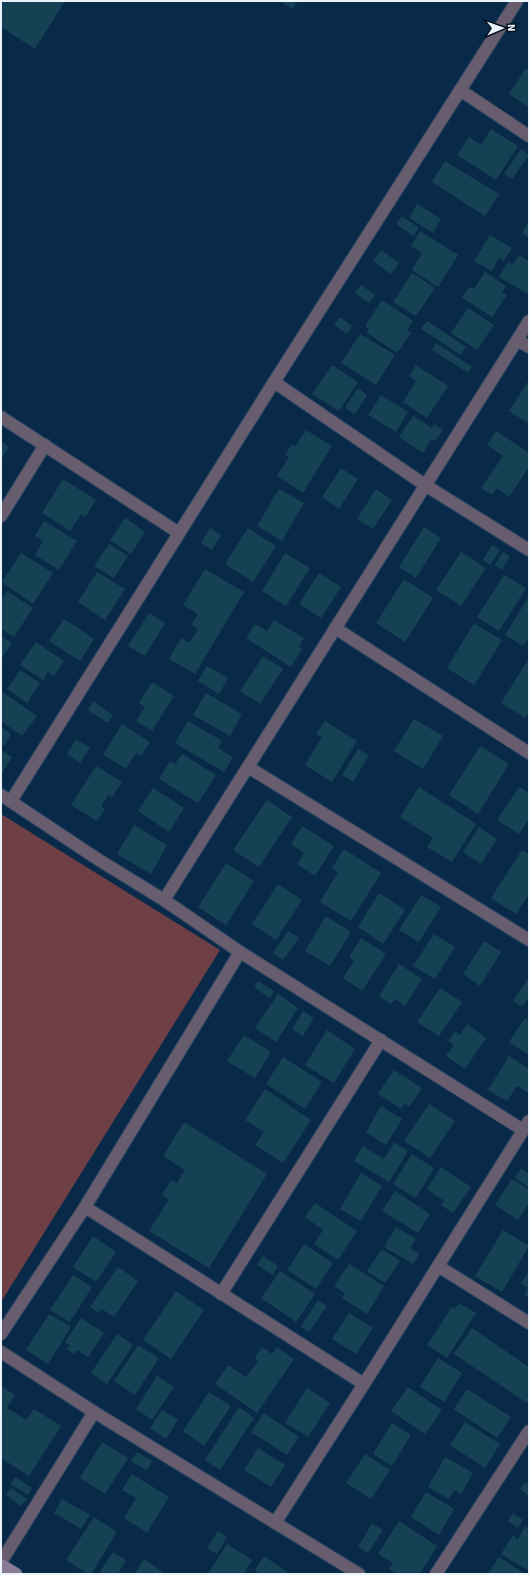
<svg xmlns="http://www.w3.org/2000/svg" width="530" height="1575" viewBox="0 0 530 1575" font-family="'Source Sans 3',sans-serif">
<rect width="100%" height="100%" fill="#092948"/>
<polygon fill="#6f3f46" points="1,814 220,950 1,1302"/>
<g fill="#164154">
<polygon points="4,1 65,1 35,49 1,27 1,6"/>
<polygon points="279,1 297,1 293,9"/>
<polygon points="526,68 529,70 529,108 509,94"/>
<polygon points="491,129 518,146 496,180 457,155 469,137 481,145"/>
<polygon points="521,149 529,155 512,179 504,174"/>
<polygon points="445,161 499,194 485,216 432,182"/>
<polygon points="417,204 441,219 433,233 409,218"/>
<polygon points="402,216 419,228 413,236 396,224"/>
<polygon points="529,221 529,238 522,233"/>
<polygon points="420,231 458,255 438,287 412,270 422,253 411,246"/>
<polygon points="490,235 512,248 504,261 499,258 492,271 474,261"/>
<polygon points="381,250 399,263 391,274 373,261"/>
<polygon points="519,255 529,261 529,292 528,294 499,277 508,262 512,265"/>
<polygon points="485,272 506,286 502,292 507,295 492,317 462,297 469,287 474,289"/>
<polygon points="412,273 435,288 416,316 393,302"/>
<polygon points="361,285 375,295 369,303 355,293"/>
<polygon points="382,300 413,321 407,330 411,333 397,353 367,333 369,329 365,326"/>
<polygon points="468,308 494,325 477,350 451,333"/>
<polygon points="340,317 352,326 347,334 334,325"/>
<polygon points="427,321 466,347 461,355 421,329"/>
<polygon points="360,334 395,355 376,385 341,363"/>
<polygon points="436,343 472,367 468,373 432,350"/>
<polygon points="332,365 358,382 339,411 312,394"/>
<polygon points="416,365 448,386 427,418 403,402 416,381 409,376"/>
<polygon points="529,380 529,424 509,411"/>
<polygon points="358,388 367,395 355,414 345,408"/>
<polygon points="381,395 408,412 396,432 368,415"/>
<polygon points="413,416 432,428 434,424 443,430 435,441 431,439 423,453 399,437"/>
<polygon points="306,430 332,446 303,493 277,476 289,457 285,455 292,444 295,447"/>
<polygon points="496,431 529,453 529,467 509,497 497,488 492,495 481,488 503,456 487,445"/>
<polygon points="1,441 9,447 1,459"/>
<polygon points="341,468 358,479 339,509 322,497"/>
<polygon points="63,479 96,500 85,517 81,514 70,531 42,513"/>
<polygon points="279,489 304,503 282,541 257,526"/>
<polygon points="376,489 392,500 373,529 357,519"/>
<polygon points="125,518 145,532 131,554 110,540"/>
<polygon points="44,521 77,541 59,570 35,555 43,541 35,536"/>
<polygon points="424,527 441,538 416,578 399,567"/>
<polygon points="210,528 221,535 212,550 201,543"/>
<polygon points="248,528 276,546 253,582 225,564"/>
<polygon points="109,544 128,556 114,578 94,566"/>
<polygon points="492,545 500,550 490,565 483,560"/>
<polygon points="461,552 486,568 461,606 436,590"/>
<polygon points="503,552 510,556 502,570 495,565"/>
<polygon points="21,553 53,573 33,604 2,582"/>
<polygon points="285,553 310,568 286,606 262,591"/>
<polygon points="205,569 244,592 195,674 169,659 181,638 189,643 198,629 191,625 198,614 183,605"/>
<polygon points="97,572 125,589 105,620 78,602"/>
<polygon points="319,573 341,587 321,618 299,604"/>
<polygon points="504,575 526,588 499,631 477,617"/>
<polygon points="404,579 433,598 405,642 376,623"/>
<polygon points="7,591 33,608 14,637 1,629 1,600"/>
<polygon points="529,596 529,637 523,646 505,635"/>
<polygon points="149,613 165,623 145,656 128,646"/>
<polygon points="64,619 94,639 80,661 49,641"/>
<polygon points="274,620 304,638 299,646 302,649 291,667 246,638 255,624 267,631"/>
<polygon points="474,623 502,640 474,685 447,668"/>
<polygon points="1,636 12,643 1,659"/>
<polygon points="36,642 64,661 54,676 48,672 43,680 20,665"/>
<polygon points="263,656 283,669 260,704 240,691"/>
<polygon points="529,658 529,711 525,718 501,703"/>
<polygon points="207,666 228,678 219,694 198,681"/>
<polygon points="20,670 40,683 27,703 7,689"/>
<polygon points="152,682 174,696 152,731 136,721 145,707 139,703"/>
<polygon points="1,691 37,716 22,736 1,721"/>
<polygon points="206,693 242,714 230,736 193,715"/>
<polygon points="93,701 113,715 108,723 88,710"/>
<polygon points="414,719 443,736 423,769 394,751"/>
<polygon points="188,721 222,741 218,748 233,757 224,772 175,743"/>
<polygon points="325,721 357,741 332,782 305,765 322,737 316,734"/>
<polygon points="122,724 150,742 141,756 136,753 126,769 103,755"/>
<polygon points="1,727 11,734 4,746 1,744"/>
<polygon points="76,739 90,748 80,763 67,754"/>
<polygon points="480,746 509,764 478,814 449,795"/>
<polygon points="358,749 369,755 353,782 342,775"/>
<polygon points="1,750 12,757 1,775"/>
<polygon points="182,754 216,775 198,803 159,779 170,761 175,764"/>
<polygon points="96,766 122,782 112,797 108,795 101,806 105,809 97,821 71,805"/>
<polygon points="419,787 476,824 452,862 427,847 433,838 400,817"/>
<polygon points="519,787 529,793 529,819 519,834 497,820"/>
<polygon points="153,788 184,808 169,832 138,811"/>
<polygon points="267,800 292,817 259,867 233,850"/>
<polygon points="134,825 167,845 151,874 117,854"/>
<polygon points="302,826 334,846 315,876 297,864 304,853 291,844"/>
<polygon points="479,827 497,839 481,864 463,852"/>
<polygon points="344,849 381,873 351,921 320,902 338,872 332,868"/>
<polygon points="522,850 529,854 529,894 516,914 491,898"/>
<polygon points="226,863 254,881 226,925 198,907"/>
<polygon points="278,884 302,900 276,940 252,924"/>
<polygon points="379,893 405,910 383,944 358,927"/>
<polygon points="421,895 441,907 419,942 399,930"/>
<polygon points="326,916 351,932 330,966 305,951"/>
<polygon points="288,931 299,938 283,960 273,953"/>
<polygon points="434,934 455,947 435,979 413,966"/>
<polygon points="361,938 386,954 362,991 343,978 354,961 349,957"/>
<polygon points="484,941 501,952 480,986 463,974"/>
<polygon points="399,964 422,979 405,1006 395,999 391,1004 379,996"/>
<polygon points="527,980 529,981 529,997 522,1007 513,1001"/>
<polygon points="258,981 274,991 270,998 254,987"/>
<polygon points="440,988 462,1002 439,1036 417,1022"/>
<polygon points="278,994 298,1008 276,1042 255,1028"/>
<polygon points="303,1011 314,1018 303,1036 292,1029"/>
<polygon points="525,1018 529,1021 529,1055 509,1042"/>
<polygon points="467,1024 486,1038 465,1069 446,1056 454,1045 448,1041 455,1031 460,1035"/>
<polygon points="327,1030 355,1049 334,1083 305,1065"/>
<polygon points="244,1035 271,1052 255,1078 227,1061"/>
<polygon points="509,1056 529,1069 529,1093 517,1086 507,1101 488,1090"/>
<polygon points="283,1057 322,1082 305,1109 266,1084"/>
<polygon points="394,1070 422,1088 409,1107 405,1103 401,1109 378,1094"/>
<polygon points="265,1089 311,1120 283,1163 255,1145 264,1132 245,1120"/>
<polygon points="429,1104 455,1121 430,1158 404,1141"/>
<polygon points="381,1106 402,1119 386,1145 366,1132"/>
<polygon points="184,1122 267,1174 209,1268 149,1231 169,1199 162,1195 171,1180 177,1183 185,1170 163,1156"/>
<polygon points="394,1142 408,1151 389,1182 354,1161 363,1146 384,1159"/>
<polygon points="412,1154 434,1168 416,1198 393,1184"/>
<polygon points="441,1167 471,1187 453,1213 441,1205 444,1201 427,1189"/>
<polygon points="521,1168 529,1174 529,1188 515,1178"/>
<polygon points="361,1173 382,1186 361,1221 340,1209"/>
<polygon points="512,1179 529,1190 529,1203 518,1220 495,1205"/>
<polygon points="395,1191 430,1214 418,1233 382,1211"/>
<polygon points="315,1203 357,1231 338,1260 314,1244 323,1230 305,1217"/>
<polygon points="396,1227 416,1239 410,1248 419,1254 413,1264 384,1247"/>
<polygon points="503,1230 529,1246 502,1292 475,1276"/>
<polygon points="93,1236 116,1252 96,1282 73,1267"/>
<polygon points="304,1244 333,1263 316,1289 287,1270"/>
<polygon points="382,1249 400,1261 385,1283 367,1271"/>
<polygon points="263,1256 278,1266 273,1275 257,1265"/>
<polygon points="349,1264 384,1286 367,1314 342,1298 345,1293 334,1286"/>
<polygon points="118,1267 138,1281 114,1317 102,1309 99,1313 90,1307"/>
<polygon points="280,1271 315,1294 296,1322 261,1298"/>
<polygon points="529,1271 529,1298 524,1295 528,1288 521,1283"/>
<polygon points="73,1275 92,1287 70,1322 50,1310"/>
<polygon points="176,1291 204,1310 171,1359 143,1340"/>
<polygon points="318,1300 327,1306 309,1332 301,1327"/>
<polygon points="459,1303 476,1313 447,1358 427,1345 452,1307 455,1309"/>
<polygon points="349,1313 373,1328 356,1354 332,1339"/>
<polygon points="49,1314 71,1327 48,1364 26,1350"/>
<polygon points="81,1318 104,1333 88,1357 77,1350 74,1354 67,1349 70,1345 65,1342"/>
<polygon points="472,1328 529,1367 529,1400 527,1403 454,1354"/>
<polygon points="117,1334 133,1345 107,1384 91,1373"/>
<polygon points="138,1345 159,1358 135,1395 114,1381"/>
<polygon points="262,1347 272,1354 277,1347 294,1359 257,1413 215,1384 228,1365 246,1377 258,1361 255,1358"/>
<polygon points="438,1358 462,1373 444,1402 420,1387"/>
<polygon points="157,1376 174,1387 152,1420 136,1409"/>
<polygon points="1,1386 15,1395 7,1408 26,1420 34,1409 61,1426 29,1476 1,1458"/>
<polygon points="408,1387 442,1410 425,1434 391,1411"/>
<polygon points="307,1388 330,1403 308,1437 285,1423"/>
<polygon points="467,1389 511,1417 497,1438 454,1409"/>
<polygon points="209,1392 231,1406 204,1446 183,1431"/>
<polygon points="239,1407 254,1418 220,1470 205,1460"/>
<polygon points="162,1410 178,1420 166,1439 150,1428"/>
<polygon points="264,1413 299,1437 287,1455 251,1432"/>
<polygon points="465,1422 500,1444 485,1468 450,1445"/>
<polygon points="392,1423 411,1435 392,1466 373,1454"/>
<polygon points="102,1442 128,1458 105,1494 80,1478"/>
<polygon points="258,1448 285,1465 271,1487 244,1470"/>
<polygon points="137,1452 152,1461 147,1470 131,1461"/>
<polygon points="365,1454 390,1470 371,1499 346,1483"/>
<polygon points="445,1457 473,1473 461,1494 454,1490 449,1499 428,1487"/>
<polygon points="132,1474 169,1497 147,1533 124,1518 136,1498 122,1490"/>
<polygon points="15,1477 32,1488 28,1495 10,1484"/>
<polygon points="525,1482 529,1484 529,1496 520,1489"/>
<polygon points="11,1488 27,1499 21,1506 6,1495"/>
<polygon points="426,1492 454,1509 439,1535 411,1517"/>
<polygon points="62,1499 90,1515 81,1529 54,1513"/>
<polygon points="513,1513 523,1520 518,1528 508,1521"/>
<polygon points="94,1517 117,1532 91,1574 88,1574 66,1560"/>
<polygon points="399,1521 437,1546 420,1574 397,1574 389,1569 393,1563 378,1554"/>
<polygon points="372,1523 383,1530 368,1553 358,1547"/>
<polygon points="525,1526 529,1529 529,1571 501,1554 513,1535 518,1539"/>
<polygon points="218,1531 227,1537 217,1554 207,1548"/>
<polygon points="227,1544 252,1560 244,1574 208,1574"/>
<polygon points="113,1552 126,1560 118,1574 100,1574 99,1573"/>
<polygon points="264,1556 287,1572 285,1574 259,1574 255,1570"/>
<polygon points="499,1557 525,1574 488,1574"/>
<polygon points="144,1559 164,1573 163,1574 134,1574"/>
</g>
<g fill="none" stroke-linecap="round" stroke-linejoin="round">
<defs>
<g id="street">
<polyline points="460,90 529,136"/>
<polyline points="517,340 529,347"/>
<polyline points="274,382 425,485 529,550"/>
<polyline points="1,417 179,533"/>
<polyline points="1,516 45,445"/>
<polyline points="335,628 529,753"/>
<polyline points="248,767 529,940"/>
<polyline points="1,795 99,860 164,900 240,952 523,1130"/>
<polyline points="11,801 274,382 517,1"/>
<polyline points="164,900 529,321"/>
<polyline points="85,1207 364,1384"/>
<polyline points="438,1266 529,1323"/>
<polyline points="221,1294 381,1040"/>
<polyline points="1,1334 85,1207 240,952"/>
<polyline points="1,1352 94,1412 359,1574"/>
<polyline points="275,1523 364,1384 529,1121"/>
<polyline points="1,1562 94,1412"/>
<polyline points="436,1574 529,1431"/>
</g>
<polyline id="secondary" points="1,1565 16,1574"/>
</defs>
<use href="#street" stroke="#294561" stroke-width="14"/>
<use href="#secondary" stroke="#294561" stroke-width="14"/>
<use href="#street" stroke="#675d6e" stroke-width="12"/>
<use href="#secondary" stroke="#8a7a96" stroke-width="12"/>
</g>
<rect width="530" height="1575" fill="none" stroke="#ebf3fb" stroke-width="4"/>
<g transform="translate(502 28) rotate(88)" stroke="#05121f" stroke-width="3" paint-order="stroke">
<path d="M0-3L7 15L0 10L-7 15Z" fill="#ebf3fb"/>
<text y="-6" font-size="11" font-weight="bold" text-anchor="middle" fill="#ebf3fb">N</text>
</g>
</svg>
